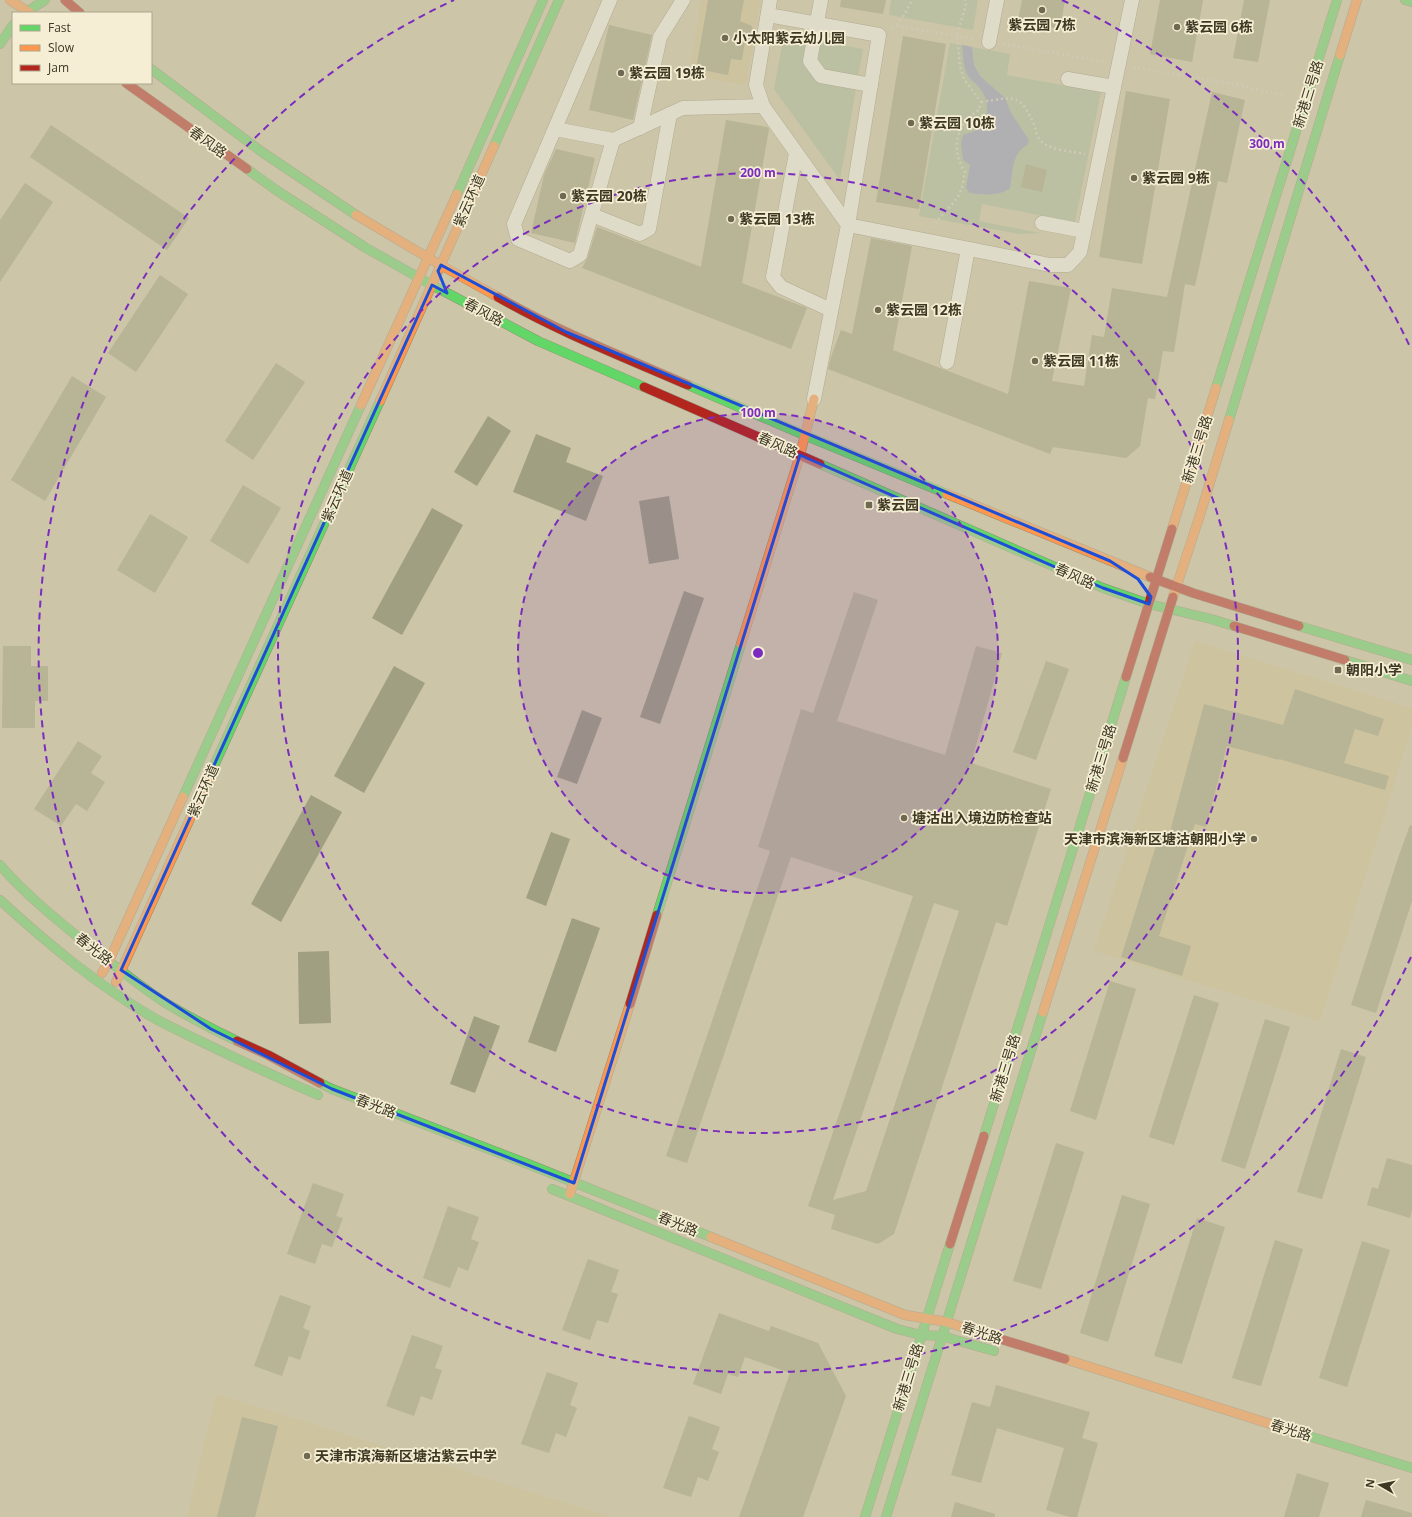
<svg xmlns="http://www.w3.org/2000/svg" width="1412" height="1517" viewBox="0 0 1412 1517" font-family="'Open Sans','Noto Sans SC',sans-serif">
<rect width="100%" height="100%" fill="#ccc5a8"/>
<g fill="#cfc295">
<polygon points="701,0 760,0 746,85 689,75"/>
<polygon points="1195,641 1412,708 1412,727 1320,1021 1094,951"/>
<polygon points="216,1394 611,1517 187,1517"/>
</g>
<g fill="#a6bb9e">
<polygon points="891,0 978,0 973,30 889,15"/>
<polygon points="784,35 863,49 840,180 774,89"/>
<polygon points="950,43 1010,54 1007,75 1101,92 1075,222 982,204 979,221 1040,233 1019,234 919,216"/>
</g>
<path fill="#8e95bc" d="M962 45 972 47 974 65 980 76 1005 98 1011 113 1029 140 1028 144C1010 156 1014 169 1010 188 1000 196 983 195 970 193L966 188 970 165 963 160 961 144 963 135 982 128C989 111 990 99 977 85 974 82 970 79 968 76 963 67 963 55 962 45Z"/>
<g fill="#a09f82" fill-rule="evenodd">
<polygon points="708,0 744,0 740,21 752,26 753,33 751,38 745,41 742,60 731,59 728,75 696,69"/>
<polygon points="841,0 886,0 883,14 840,7"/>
<polygon points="1022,0 1065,0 1060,29 1018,21"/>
<polygon points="1160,0 1203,0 1192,62 1150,54"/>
<polygon points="1244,0 1270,0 1258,62 1233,58"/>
<polygon points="609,25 652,35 633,120 589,110"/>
<polygon points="903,36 946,44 919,209 876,202"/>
<polygon points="1126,91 1170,99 1142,264 1099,257"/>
<polygon points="1212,92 1245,100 1227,183 1218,181 1195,286 1185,284 1174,352 1163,351 1155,399 1148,398 1140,446 1126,458 1053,447 1050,454 828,369 831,357 841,330 852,334 871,238 912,246 893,350 1008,394 1029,281 1071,288 1052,381 1084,386 1092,335 1104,337 1112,288 1167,297"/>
<polygon points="726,120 767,127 769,129 742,283 807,308 791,349 582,268 588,257 597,227 701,267"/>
<polygon points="51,125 189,218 167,250 30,157"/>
<polygon points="556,149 595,158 575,243 531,233 544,175"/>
<polygon points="1026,164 1047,170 1042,192 1021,187"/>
<polygon points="25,183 53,202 0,282 0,220"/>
<polygon points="160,275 188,294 136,372 108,353"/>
<polygon points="276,363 305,382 253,460 225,441"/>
<polygon points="72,376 106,397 45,501 11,480"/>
<polygon points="488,416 511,431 477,486 454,472"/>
<polygon points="536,434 571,448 566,462 603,476 586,521 513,492"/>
<polygon points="243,485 281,508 248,564 210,541"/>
<polygon points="669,496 679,559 649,564 639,501"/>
<polygon points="432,508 463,525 402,635 372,618"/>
<polygon points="150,514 188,537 155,593 117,570"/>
<polygon points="684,591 704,598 660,724 640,717"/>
<path d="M854 592 878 600 837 721 945 755 976 646 1002 653 971 763 1051 789 1007 926 996 922 894 1234 878 1244 831 1229 835 1215 808 1206 913 896 791 857 687 1163 666 1156 770 851 758 847 801 709 813 713ZM934 903 959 911 866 1191 833 1200Z"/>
<polygon points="3,646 31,646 31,666 48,666 48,701 35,701 35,728 2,728"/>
<polygon points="1046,661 1069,669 1036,760 1013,752"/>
<polygon points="394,666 425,683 364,793 334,776"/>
<polygon points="1295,689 1384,719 1378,736 1355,729 1344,763 1389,776 1385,790 1279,759 1279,760 1227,746 1206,827 1195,824 1159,936 1191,946 1182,976 1121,957 1159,836 1168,839 1204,704 1283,725"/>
<polygon points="582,710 602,718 577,784 557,777"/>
<polygon points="78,741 102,756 91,773 105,782 87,811 76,804 61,826 34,809"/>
<polygon points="311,795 342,812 281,922 251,904"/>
<polygon points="1410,825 1412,826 1412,901 1376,1013 1351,1005 1397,861"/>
<polygon points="551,832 570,839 546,906 526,898"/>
<polygon points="572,918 600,928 556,1052 528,1042"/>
<polygon points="329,951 331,1023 299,1024 298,952"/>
<polygon points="1110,981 1136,989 1096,1120 1070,1111"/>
<polygon points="1194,995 1219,1003 1174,1145 1149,1137"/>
<polygon points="474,1016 500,1026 475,1093 450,1084"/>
<polygon points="1265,1019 1290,1027 1245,1169 1221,1161"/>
<polygon points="1341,1049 1366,1057 1322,1199 1297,1192"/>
<polygon points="1056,1143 1084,1152 1041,1289 1013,1281"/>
<polygon points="1387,1158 1412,1165 1412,1210 1410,1218 1367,1205 1372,1187 1378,1189"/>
<polygon points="313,1183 344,1194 336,1216 343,1218 332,1247 322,1244 315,1264 287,1254"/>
<polygon points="1122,1195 1150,1204 1108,1342 1080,1333"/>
<polygon points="448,1206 479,1217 471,1239 479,1242 468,1271 458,1267 450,1288 423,1278"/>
<polygon points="1197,1218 1225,1227 1182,1364 1154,1356"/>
<polygon points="1275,1240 1303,1249 1261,1386 1232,1378"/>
<polygon points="1362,1241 1390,1250 1347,1387 1319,1378"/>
<polygon points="588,1259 619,1270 611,1292 618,1294 608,1323 597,1320 590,1340 562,1330"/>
<polygon points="280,1295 311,1306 303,1328 310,1331 300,1360 289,1356 282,1376 254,1366"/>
<polygon points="719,1313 769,1331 771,1326 818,1343 846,1396 803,1517 739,1517 790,1373 745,1357 738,1377 728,1374 721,1394 693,1384"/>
<polygon points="412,1335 443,1346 435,1368 442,1370 432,1400 421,1396 414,1416 386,1406"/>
<polygon points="547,1372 578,1383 570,1405 577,1408 566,1437 556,1433 549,1453 521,1444"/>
<polygon points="996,1385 1090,1412 1082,1438 1098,1443 1077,1517 1070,1517 1046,1510 1064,1448 997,1428 981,1483 951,1475 972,1402 990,1407"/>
<polygon points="689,1416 720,1427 712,1449 719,1452 708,1481 698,1477 691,1497 663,1488"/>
<polygon points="242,1417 278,1426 255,1517 217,1517"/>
<polygon points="1297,1473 1329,1483 1319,1517 1284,1517"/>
<polygon points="1366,1500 1412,1513 1412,1517 1361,1517"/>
<polygon points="955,1502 995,1514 995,1517 951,1517"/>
</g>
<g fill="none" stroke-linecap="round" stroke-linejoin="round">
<defs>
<g id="street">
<polyline points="610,0 514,224 518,239 570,261 580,255 613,140 683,108 763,106"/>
<polyline points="770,0 756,85 763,106 848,225 814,399"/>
<polyline points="821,0 810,61 821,76 871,85"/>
<polyline points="768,15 879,35 848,225 1050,265 1068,265 1080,252 1132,0"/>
<polyline points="989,42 997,0"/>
<polyline points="1068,79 1114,87"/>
<polyline points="640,128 660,37 683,0"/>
<polyline points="555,129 613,140"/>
<polyline points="796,153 773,277 781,287 831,310"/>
<polyline points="592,215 640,234 649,229 670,114"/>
<polyline points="1042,223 1084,231"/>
<polyline points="947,362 968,249"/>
</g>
<g id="fast">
<polyline points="1405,0 1412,2"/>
<polyline points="25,13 45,0"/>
<polyline points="0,44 13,25"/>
<polyline points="151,69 262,152 356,215"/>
<polyline points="494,146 559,0"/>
<polyline points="247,169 276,190 366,248 432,285 538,341 644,387"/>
<polyline points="457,194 543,0"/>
<polyline points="688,385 804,435 947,494"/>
<polyline points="1216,388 1337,0"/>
<polyline points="1229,420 1340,55"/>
<polyline points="820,464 1103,588 1149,604 1211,619 1234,626"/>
<polyline points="1299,626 1412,660"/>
<polyline points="1345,660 1412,681"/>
<polyline points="213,768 380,401"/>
<polyline points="183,797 361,405"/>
<path d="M0 865C26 895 57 920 88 945 113 964 138 985 164 1002 187 1016 212 1029 237 1041"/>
<path d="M0 900C48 944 97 985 154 1018 168 1026 184 1033 200 1041 239 1060 278 1078 318 1095"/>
<polyline points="657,915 741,644"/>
<polyline points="320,1083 332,1089 528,1164 711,1237"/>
<polyline points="984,1136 1126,677"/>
<polyline points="552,1189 897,1329 921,1335 942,1336 994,1351"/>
<polyline points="1299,1433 1412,1468"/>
<polyline points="865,1517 950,1244"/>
<polyline points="886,1517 1043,1012"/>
</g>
<g id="slow">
<polyline points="10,0 30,13"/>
<polyline points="1340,55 1357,0"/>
<polyline points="356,215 437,263 498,297"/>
<polyline points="380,401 494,146"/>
<polyline points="361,405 457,194"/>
<polyline points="947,494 1150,577"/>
<polyline points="1172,529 1216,388"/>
<polyline points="1173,597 1200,515 1229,420"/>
<polyline points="741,644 800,455 814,399"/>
<polyline points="102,973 109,961 183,797"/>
<polyline points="116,982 213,768"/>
<polyline points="1043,1012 1123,758"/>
<polyline points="570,1194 630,1004"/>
<polyline points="711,1237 905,1315 947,1322 965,1328"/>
<polyline points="1065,1359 1299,1433"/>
</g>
<g id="jam">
<polyline points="65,0 80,13"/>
<polyline points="126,83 247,169"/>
<path d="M498 297C559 332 624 357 688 385"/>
<polyline points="644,387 820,464"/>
<polyline points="1150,577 1193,593 1299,626"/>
<polyline points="1234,626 1345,660"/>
<polyline points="1126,677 1172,529"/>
<polyline points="1123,758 1173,597"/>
<polyline points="630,1004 657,915"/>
<polyline points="237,1041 268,1055 320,1083"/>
<polyline points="950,1244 984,1136"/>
<polyline points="965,1328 1065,1359"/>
</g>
</defs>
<use href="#street" stroke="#918b74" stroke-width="15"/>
<use href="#fast" stroke="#918b74" stroke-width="10"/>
<use href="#slow" stroke="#918b74" stroke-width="10"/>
<use href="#jam" stroke="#918b74" stroke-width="10"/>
<g stroke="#d2cfc7" stroke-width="2.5" stroke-dasharray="2 3" stroke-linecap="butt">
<polyline points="897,25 903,17 912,0"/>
<polyline points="892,28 896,26 975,39"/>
<polyline points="1003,44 1105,62"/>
<polyline points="1133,67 1234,84 1282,95"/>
<path d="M981 102C1015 97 1020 92 1035 127 1036 131 1037 138 1041 141 1051 151 1072 151 1085 154"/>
<path d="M933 228C940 213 956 205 961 190 963 185 964 177 965 172 950 149 956 124 979 110L981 102 964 79 960 66 957 36 966 4 965 0"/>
</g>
<use href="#street" stroke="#f7f6f2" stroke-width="14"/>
<use href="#fast" stroke="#63d668" stroke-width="9"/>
<use href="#slow" stroke="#ff974d" stroke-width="9"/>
<use href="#jam" stroke="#b3261e" stroke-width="9"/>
</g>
<path d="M0 0H1412V1517H0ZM441 265 566 332 1110 561 1138 579 1151 597 1149 604 1103 588 800 455 574 1183 332 1089 211 1029 121 970 432 285 447 293 438 271Z" fill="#ccc5a8" fill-opacity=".55" fill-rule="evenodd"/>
<path fill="none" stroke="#1d4ed8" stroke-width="3" stroke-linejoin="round" d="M441 265 566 332 1110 561 1138 579 1151 597 1149 604 1103 588 800 455 574 1183 332 1089 211 1029 121 970 432 285 447 293 438 271Z"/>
<circle cx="758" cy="653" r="240" fill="#7b2cbf" fill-opacity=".12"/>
<g fill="none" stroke="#7b2cbf" stroke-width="2" stroke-dasharray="7 5">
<circle cx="758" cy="653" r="240"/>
<circle cx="758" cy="653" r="480"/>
<path d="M1411 957A720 720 0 1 1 454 0M1062 0A720 720 0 0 1 1411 349"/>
</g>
<g fill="#706952" stroke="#f5eed4" stroke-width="1.5">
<circle cx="1042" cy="10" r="4"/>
<circle cx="1177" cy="27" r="4"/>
<circle cx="725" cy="38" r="4"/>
<circle cx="621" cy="73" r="4"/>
<circle cx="911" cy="123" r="4"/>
<circle cx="1134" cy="178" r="4"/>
<circle cx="563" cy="196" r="4"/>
<circle cx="731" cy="219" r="4"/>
<circle cx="878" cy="310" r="4"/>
<circle cx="1035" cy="361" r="4"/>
<rect x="865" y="501" width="8" height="8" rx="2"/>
<rect x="1334" y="666" width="8" height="8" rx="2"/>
<circle cx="904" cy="818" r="4"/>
<circle cx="1254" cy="839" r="4"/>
<circle cx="307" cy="1456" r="4"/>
</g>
<g text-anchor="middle" stroke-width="3.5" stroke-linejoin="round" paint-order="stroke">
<g font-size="14" font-weight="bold" fill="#3e3823" stroke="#f5eed4" text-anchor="start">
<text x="1042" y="30" text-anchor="middle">紫云园 7栋</text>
<text x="1185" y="32">紫云园 6栋</text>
<text x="733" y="43">小太阳紫云幼儿园</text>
<text x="629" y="78">紫云园 19栋</text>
<text x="919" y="128">紫云园 10栋</text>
<text x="1142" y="183">紫云园 9栋</text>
<text x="571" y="201">紫云园 20栋</text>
<text x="739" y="224">紫云园 13栋</text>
<text x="886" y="315">紫云园 12栋</text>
<text x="1043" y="366">紫云园 11栋</text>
<text x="877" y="510">紫云园</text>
<text x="1346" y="675">朝阳小学</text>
<text x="912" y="823">塘沽出入境边防检查站</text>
<text x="1246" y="844" text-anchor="end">天津市滨海新区塘沽朝阳小学</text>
<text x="315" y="1461">天津市滨海新区塘沽紫云中学</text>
</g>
<g font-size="14" fill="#3e3823" stroke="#f5eed4">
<text transform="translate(1308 94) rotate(-73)" y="5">新港三号路</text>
<text transform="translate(208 142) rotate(36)" y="5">春风路</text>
<text transform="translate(469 201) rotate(-66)" y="5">紫云环道</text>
<text transform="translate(484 312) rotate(28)" y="5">春风路</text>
<text transform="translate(778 445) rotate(24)" y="5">春风路</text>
<text transform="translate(1197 449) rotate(-73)" y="5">新港三号路</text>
<text transform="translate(337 496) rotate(-66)" y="5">紫云环道</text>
<text transform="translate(1075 576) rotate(24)" y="5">春风路</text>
<text transform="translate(1101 758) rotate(-73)" y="5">新港三号路</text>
<text transform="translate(203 791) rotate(-66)" y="5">紫云环道</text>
<text transform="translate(94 949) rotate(38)" y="5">春光路</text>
<text transform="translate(1005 1068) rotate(-73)" y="5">新港三号路</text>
<text transform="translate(376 1106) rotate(21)" y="5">春光路</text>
<text transform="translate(678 1224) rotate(22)" y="5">春光路</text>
<text transform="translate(982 1333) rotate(18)" y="5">春光路</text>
<text transform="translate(908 1377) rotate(-73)" y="5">新港三号路</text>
<text transform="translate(1291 1430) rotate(17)" y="5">春光路</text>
</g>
</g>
<circle cx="758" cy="653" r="6" fill="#7b2cbf" stroke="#f5eed4" stroke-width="2"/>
<g font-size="12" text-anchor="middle" font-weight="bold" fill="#7b2cbf" stroke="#f5eed4" stroke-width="3.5" stroke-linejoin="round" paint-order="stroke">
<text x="1267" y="148">300 m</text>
<text x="758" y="177">200 m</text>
<text x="758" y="417">100 m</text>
</g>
<rect x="12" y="12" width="140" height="72" fill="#f5eed4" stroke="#aca58d"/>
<rect x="20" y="25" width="20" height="6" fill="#63d668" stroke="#aca58d"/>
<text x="48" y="32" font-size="12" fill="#3e3823">Fast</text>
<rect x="20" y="45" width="20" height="6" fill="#ff974d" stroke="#aca58d"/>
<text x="48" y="52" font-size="12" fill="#3e3823">Slow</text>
<rect x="20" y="65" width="20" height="6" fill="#b3261e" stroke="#aca58d"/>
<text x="48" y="72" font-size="12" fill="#3e3823">Jam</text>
<g transform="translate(1380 1485) rotate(279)" stroke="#f5eed4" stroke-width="3" paint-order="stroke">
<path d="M0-3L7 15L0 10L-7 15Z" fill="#3e3823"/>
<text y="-6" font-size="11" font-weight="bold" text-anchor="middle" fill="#3e3823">N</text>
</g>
</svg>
